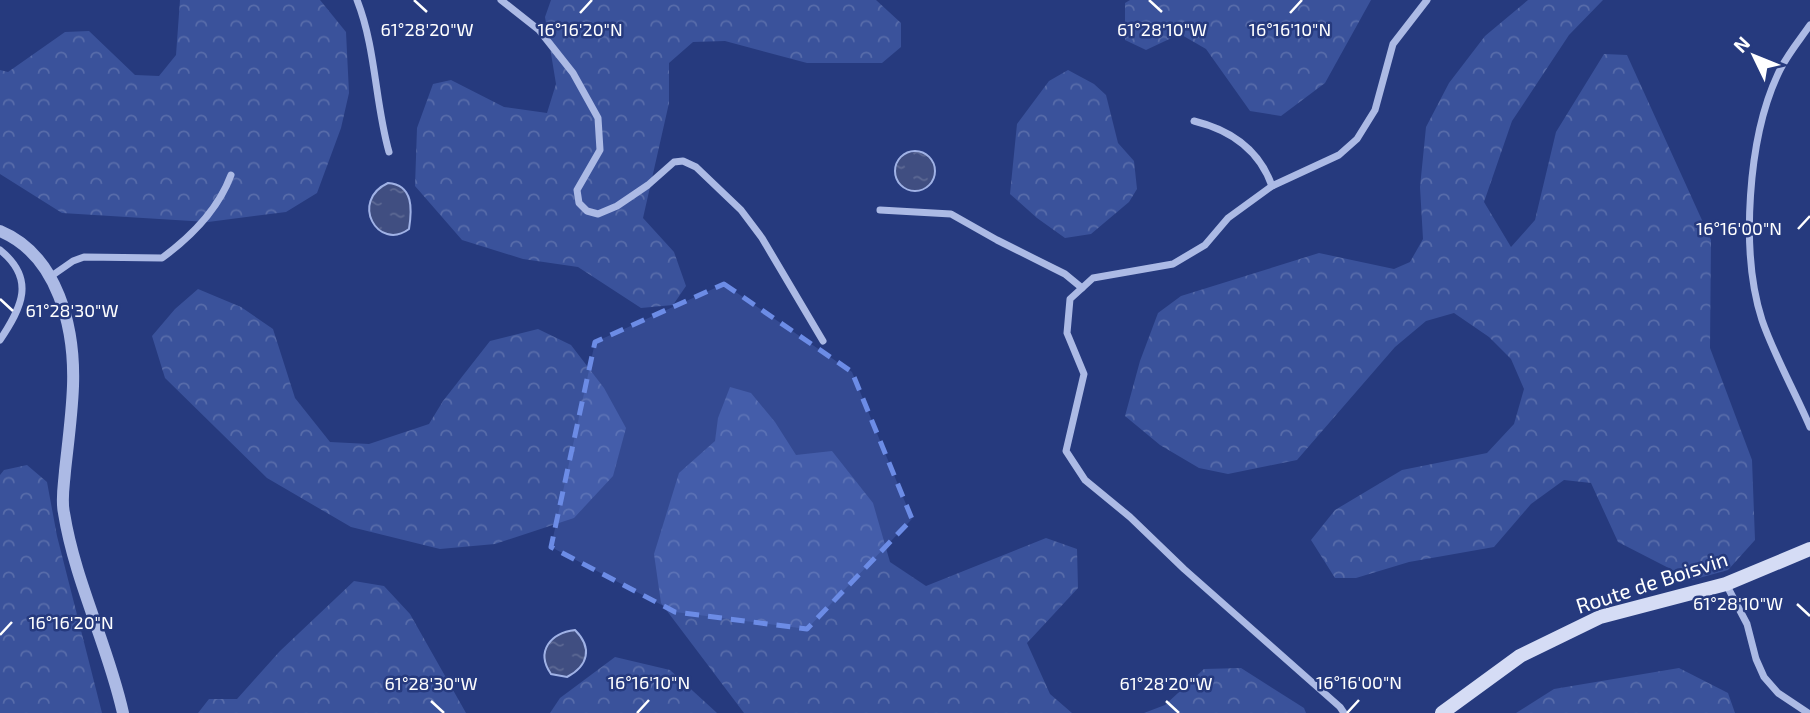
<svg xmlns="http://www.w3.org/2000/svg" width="1810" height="713" viewBox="0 0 1810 713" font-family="'Exo 2',sans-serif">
<defs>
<pattern id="forest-crowns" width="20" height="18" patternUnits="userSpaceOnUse" patternTransform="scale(1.75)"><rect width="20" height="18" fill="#3a529b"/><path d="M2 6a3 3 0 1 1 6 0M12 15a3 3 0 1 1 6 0" fill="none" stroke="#586caa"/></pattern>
<pattern id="water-ripples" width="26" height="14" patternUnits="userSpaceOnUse" patternTransform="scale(1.75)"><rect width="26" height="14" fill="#404e81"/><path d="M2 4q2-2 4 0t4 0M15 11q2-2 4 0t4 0" fill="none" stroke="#5d6994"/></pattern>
</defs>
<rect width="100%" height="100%" fill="#263a7e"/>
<g fill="url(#forest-crowns)">
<polygon points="180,0 320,0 346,32 349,93 341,128 317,193 286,212 208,222 62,213 0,174 0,70 8,72 65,32 89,31 135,75 159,76 176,55"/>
<polygon points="551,0 876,0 901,23 901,47 882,63 807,63 725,41 693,42 669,63 669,103 643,218 674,252 686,286 673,305 641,308 578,267 523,259 462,240 415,186 417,128 433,84 451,80 504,107 547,113 556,84 545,17"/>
<polygon points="1130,0 1371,0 1325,83 1281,116 1250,111 1206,49 1180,34 1146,50 1125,40 1125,3"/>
<polygon points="1528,0 1603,0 1569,35 1512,121 1484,202 1511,247 1535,220 1556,132 1604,54 1627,55 1711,240 1710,348 1752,460 1755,540 1728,570 1692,580 1618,542 1591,483 1564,480 1531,504 1494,547 1409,562 1356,578 1335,578 1311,540 1335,510 1402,470 1487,453 1514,424 1524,389 1511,359 1489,337 1454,313 1426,321 1395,347 1297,460 1228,474 1199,468 1160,445 1125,416 1140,361 1158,313 1181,296 1319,253 1394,269 1410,262 1423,239 1420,187 1426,127 1449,83 1485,36"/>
<polygon points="1068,70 1094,84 1106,95 1118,143 1134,161 1137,189 1129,202 1091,234 1065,238 1037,218 1010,194 1017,124 1049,81"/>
<polygon points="198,289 241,307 273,329 295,398 330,442 369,444 429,424 443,401 490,341 538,329 571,345 604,388 626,428 613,476 574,518 495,544 440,549 351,527 267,478 165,378 152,336 175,309"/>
<polygon points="730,387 751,393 775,422 796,455 832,451 873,503 890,562 926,586 1046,538 1077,549 1078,588 1027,643 1050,694 1072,713 744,713 661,603 654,554 679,473 715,441 718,418"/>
<polygon points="27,465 47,482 57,536 102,713 0,713 0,475 4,470"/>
<polygon points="354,581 384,586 410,614 466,713 198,713 209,699 237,699 280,651"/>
<polygon points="615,657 670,670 717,713 550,713 560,698"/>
<polygon points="1241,668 1304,708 1306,713 1144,713 1165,705 1204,669"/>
<polygon points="1679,668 1728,693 1735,713 1516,713 1554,689"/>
</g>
<g fill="url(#water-ripples)" stroke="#a0b2e6" stroke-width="2">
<circle cx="915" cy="171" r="20"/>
<path d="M388 183C414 185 412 210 409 229 378 252 349 201 388 183Z"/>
<path d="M575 630C593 648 588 666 567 677L551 674C535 651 551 633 575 630Z"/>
</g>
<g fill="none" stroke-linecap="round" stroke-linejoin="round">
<g stroke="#acbae5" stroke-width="7">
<path d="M357 0C376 48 375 103 389 152"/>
<polyline points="501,0 539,30 573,73 598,118 600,150 577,190 579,203 587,211 598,214 617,206 648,185 674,162 683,161 696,167 741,210 762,238 823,341"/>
<path d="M1810 25C1799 41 1786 56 1778 74 1748 138 1740 252 1762 320 1774 355 1795 392 1810 427"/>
<path d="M1194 121C1231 130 1259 149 1272 186"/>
<polyline points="880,210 951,214 997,240 1065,274 1082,288"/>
<path d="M0 250C36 279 22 307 0 340"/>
<path d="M50 277 73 261 84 257 162 258C192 236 218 210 231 175"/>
<polyline points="1726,584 1747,624 1756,659 1764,677 1778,693 1808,713"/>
<polyline points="1344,713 1340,707 1184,569 1130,517 1085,480 1066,451 1084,374 1067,333 1070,299 1093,278 1173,264 1205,245 1228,218 1272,186 1339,155 1357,139 1375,110 1393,44 1427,0"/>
</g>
<path stroke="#acbae5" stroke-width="12" d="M0 231C58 255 75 328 73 386 72 414 68 443 65 471 64 485 61 500 64 513 75 582 108 645 123 713"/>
<polyline stroke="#d5dcf5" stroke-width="14" points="1442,713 1520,656 1600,617 1726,584 1810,549"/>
</g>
<path fill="#6c8ce6" fill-opacity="0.2" stroke="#6c8ce6" stroke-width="5" stroke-dasharray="14 9" stroke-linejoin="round" d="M724 284 852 372 912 519 807 629 675 612 551 547 595 342Z"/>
<path fill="none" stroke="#fff" stroke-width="2.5" d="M414 0 427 12M1149 0 1162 12M580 13 592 0M1290 13 1302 0M1798 229 1810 216M0 299 13 311M1797 604 1810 616M0 635 12 622M431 701 444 713M1166 701 1179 713M637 713 649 700M1347 713 1359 700"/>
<g text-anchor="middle" stroke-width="5" stroke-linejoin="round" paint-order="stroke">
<g font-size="21" fill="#fff" stroke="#263a7e">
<text transform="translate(1652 583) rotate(-18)" y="7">Route de Boisvin</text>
</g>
</g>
<g font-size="18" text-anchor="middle" fill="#fff" stroke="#263a7e" stroke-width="5" stroke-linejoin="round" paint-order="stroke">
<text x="427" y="36">61°28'20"W</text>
<text x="1162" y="36">61°28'10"W</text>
<text x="580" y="36">16°16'20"N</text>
<text x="1290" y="36">16°16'10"N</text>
<text x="1739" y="235">16°16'00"N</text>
<text x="72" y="317">61°28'30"W</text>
<text x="1738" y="610">61°28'10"W</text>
<text x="71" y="629">16°16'20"N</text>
<text x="649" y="689">16°16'10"N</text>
<text x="1359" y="689">16°16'00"N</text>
<text x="431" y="690">61°28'30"W</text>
<text x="1166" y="690">61°28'20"W</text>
</g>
<g transform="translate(1754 56) rotate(313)" stroke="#263a7e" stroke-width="5" paint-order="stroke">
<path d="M0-5L12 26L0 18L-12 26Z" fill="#ffffff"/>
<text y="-10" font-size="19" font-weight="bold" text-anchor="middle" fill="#ffffff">N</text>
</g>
</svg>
